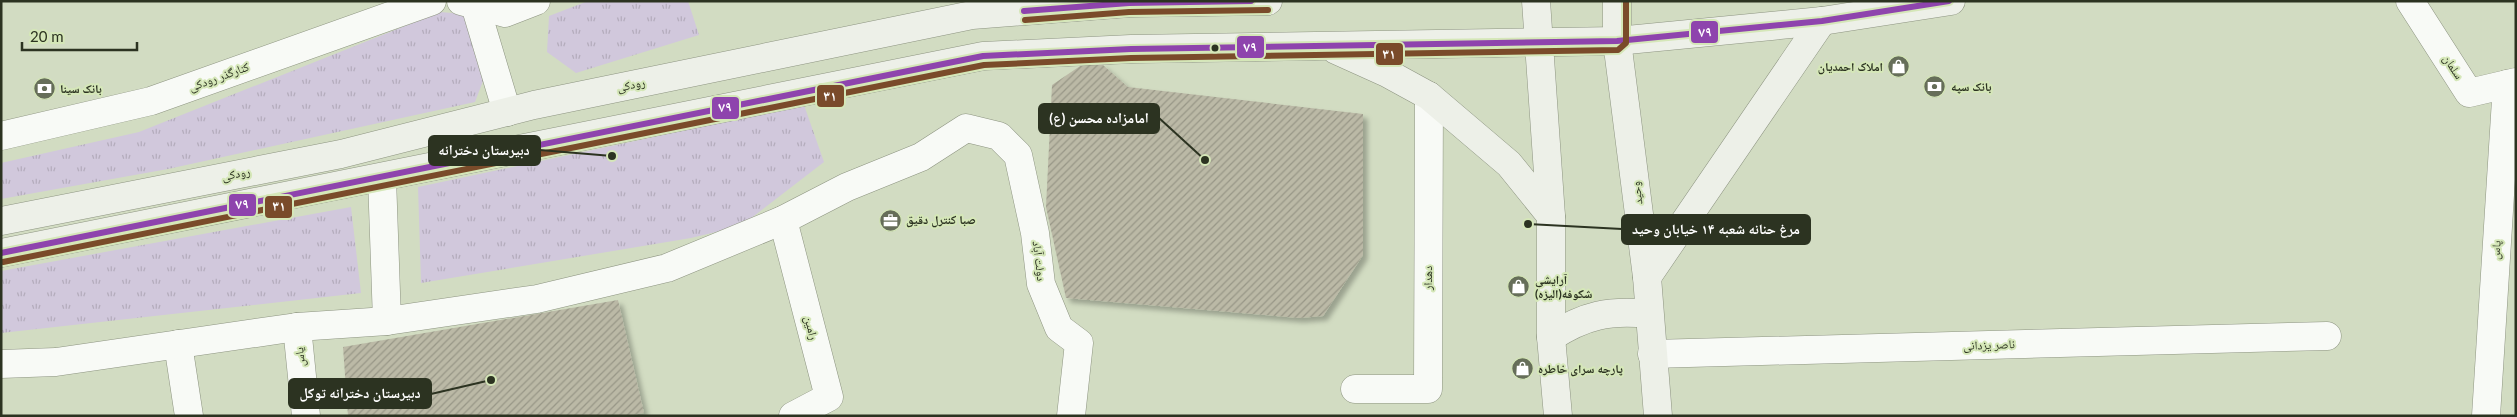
<svg xmlns="http://www.w3.org/2000/svg" width="2517" height="417" viewBox="0 0 2517 417" font-family="Lato,'Noto Naskh Arabic',sans-serif">
<defs>
<pattern id="grass-tufts" width="24" height="20" patternUnits="userSpaceOnUse" patternTransform="scale(1.25)"><rect width="24" height="20" fill="#d1c8dc"/><path d="M3 7l-1-3M5 7V3M7 7l1-3M15 17l-1-3M17 17v-4M19 17l1-3" fill="none" stroke="#b4acbc"/></pattern>
<pattern id="building-hatch" width="6" height="6" patternUnits="userSpaceOnUse" patternTransform="scale(1.25)"><rect width="6" height="6" fill="#bbb9a6"/><path d="M-1 1l2-2M0 6l6-6M5 7l2-2" fill="none" stroke="#989787"/></pattern>
<filter id="shadow"><feDropShadow dx="4.5" dy="4.5" stdDeviation="2.5" flood-color="#0004"/></filter>
</defs>
<rect width="100%" height="100%" fill="#d2dcc2"/>
<g fill="url(#grass-tufts)">
<polygon points="588,1 688,1 699,35 576,73 547,52 549,16"/>
<polygon points="440,12 464,14 488,68 475,102 168,169 1,199 1,163 139,132"/>
<polygon points="804,105 824,162 741,226 691,238 421,283 418,187"/>
<polygon points="351,207 361,293 1,333 1,271"/>
</g>
<g fill="url(#building-hatch)" filter="url(#shadow)">
<polygon points="1083,64 1103,65 1128,87 1363,114 1363,255 1323,316 1299,318 1066,298 1046,207 1052,85"/>
<polygon points="618,300 644,413 625,416 348,416 343,347"/>
</g>
<g fill="none" stroke-linecap="round" stroke-linejoin="round">
<defs>
<g id="street">
<polyline points="461,1 505,13 536,1"/>
<polyline points="2410,1 2469,93 2516,82"/>
<polyline points="475,5 507,112"/>
<polyline points="1,136 151,101 432,1"/>
<polyline points="382,178 387,321"/>
<polyline points="783,220 829,397 793,416"/>
<polyline points="297,327 306,416"/>
<polyline points="178,344 189,416"/>
<polyline points="1652,354 2327,336"/>
<polyline points="1,364 56,362 297,327 387,321 537,299 667,268 783,220 847,187 921,157 966,128 999,136 1018,155 1035,233 1041,284 1059,328 1079,343 1071,416"/>
<polyline points="1355,389 1428,389 1429,96"/>
<polyline points="2486,416 2507,84"/>
</g>
<g id="secondary">
<polyline points="1536,1 1551,216 1551,337 1558,416"/>
<polyline points="1617,1 1617,41 1647,277 1658,416"/>
<polyline points="1336,50 1387,73 1429,96 1509,164 1551,216"/>
<polyline points="1,221 341,154 534,105 972,15 1129,3 1268,1"/>
<polyline points="1,253 983,56 1131,49 1617,41 1822,21 1951,1"/>
<polyline points="1647,277 1822,21"/>
<path d="M1551 337C1585 315 1609 310 1649 314"/>
</g>
</defs>
<use href="#street" stroke="#8d9481" stroke-width="29"/>
<use href="#secondary" stroke="#8d9481" stroke-width="29"/>
<use href="#street" stroke="#f8faf6" stroke-width="28"/>
<use href="#secondary" stroke="#edf0e8" stroke-width="28"/>
<defs>
<g id="bus-1">
<polyline points="1024,11 1129,3 1251,1"/>
<polyline points="1,253 983,56 1131,49 1617,41 1822,21 1949,1"/>
</g>
<g id="bus-2">
<polyline points="1025,20 1129,12 1268,10"/>
<polyline points="3,262 984,65 1131,58 1618,50 1626,43 1626,1"/>
</g>
</defs>
<use href="#bus-1" stroke="#d5e7b8" stroke-width="10"/>
<use href="#bus-2" stroke="#d5e7b8" stroke-width="10"/>
<use href="#bus-1" stroke="#8e44ad" stroke-width="6"/>
<use href="#bus-2" stroke="#7a4b2a" stroke-width="6"/>
</g>
<defs>
<symbol id="shop-disc" viewBox="-11 -11 22 22"><circle r="9.5" fill="#666e59" stroke="#d5e7b8"/><path d="M-5-2.5h2.3a2.7 3.5 0 0 1 5.4 0H5L5.5 6h-11ZM-1.5-2.5h3a1.5 2.3 0 0 0-3 0Z" fill="#fff"/></symbol>
<symbol id="bank-disc" viewBox="-11 -11 22 22"><circle r="9.5" fill="#666e59" stroke="#d5e7b8"/><path d="M-6-4H6V4H-6ZM0-2.3a2.3 2.3 0 1 0 0 4.6a2.3 2.3 0 1 0 0-4.6Z" fill="#fff"/></symbol>
<symbol id="office-disc" viewBox="-11 -11 22 22"><circle r="9.5" fill="#666e59" stroke="#d5e7b8"/><path d="M-6-3h4V-5.5h4V-3h4V5H-6ZM-1-4.5V-3h2v-1.5ZM-6 0V1H6V0Z" fill="#fff"/></symbol>
</defs>
<g fill-rule="evenodd">
<use href="#shop-disc" x="1886" y="54" width="25" height="25"/>
<use href="#bank-disc" x="1922" y="74" width="25" height="25"/>
<use href="#bank-disc" x="32" y="76" width="25" height="25"/>
<use href="#office-disc" x="878" y="208" width="25" height="25"/>
<use href="#shop-disc" x="1506" y="274" width="25" height="25"/>
<use href="#shop-disc" x="1510" y="356" width="25" height="25"/>
</g>
<circle fill="#2c3321" stroke="#d5e7b8" stroke-width="2" cx="1215" cy="48" r="4.5"/>
<g text-anchor="middle" stroke-width="4" stroke-linejoin="round" paint-order="stroke">
<g font-size="12" font-weight="bold" fill="#2c3321" stroke="#d5e7b8" text-anchor="start">
<text x="1883" y="71" text-anchor="end">املاک احمدیان</text>
<text x="1951" y="91">بانک سپه</text>
<text x="60" y="93">بانک سینا</text>
<text x="906" y="224">صبا کنترل دقیق</text>
<text x="1535" y="284">آرایشی<tspan x="1535" dy="14">شکوفه(الیزه)</tspan></text>
<text x="1538" y="373">پارچه سرای خاطره</text>
</g>
<g font-size="12" fill="#2c3321" stroke="#d5e7b8">
<text transform="translate(2453 67) rotate(57)" y="4">سلمان</text>
<text transform="translate(219 77) rotate(-20)" y="4">کنارگذر رودکی</text>
<text transform="translate(631 85) rotate(-12)" y="4">رودکی</text>
<text transform="translate(236 174) rotate(-11)" y="4">رودکی</text>
<text transform="translate(1637 193) rotate(-97)" y="4">وحید</text>
<text transform="translate(2496 250) rotate(-86)" y="4">پاس</text>
<text transform="translate(1039 261) rotate(83)" y="4">دولت آباد</text>
<text transform="translate(1428 278) rotate(-90)" y="4">دهدار</text>
<text transform="translate(811 328) rotate(76)" y="4">رامین</text>
<text transform="translate(1989 345) rotate(-2)" y="4">ناصر یزدانی</text>
<text transform="translate(300 357) rotate(-96)" y="4">یاس</text>
</g>
</g>
<path fill="none" stroke="#2c3321" stroke-width="2" d="M1205 160L1159 118M612 156L540 150M1528 224L1622 229M491 380L431 394"/>
<g fill="#2c3321" stroke="#d5e7b8" stroke-width="2">
<circle cx="1205" cy="160" r="5"/>
<circle cx="612" cy="156" r="5"/>
<circle cx="1528" cy="224" r="5"/>
<circle cx="491" cy="380" r="5"/>
</g>
<g fill="#2c3321" stroke="#2c3321" stroke-width="2">
<rect x="1039" y="104" width="120" height="29" rx="5"/>
<rect x="429" y="136" width="111" height="29" rx="5"/>
<rect x="1622" y="215" width="188" height="29" rx="5"/>
<rect x="289" y="379" width="142" height="29" rx="5"/>
</g>
<g font-size="14" text-anchor="middle" font-weight="bold" fill="#fff">
<text x="1099" y="123">امامزاده محسن (ع)</text>
<text x="484" y="155">دبیرستان دخترانه</text>
<text x="1716" y="234">مرغ حنانه شعبه ۱۴ خیابان وحید</text>
<text x="360" y="398">دبیرستان دخترانه توکل</text>
</g>
<g stroke="#d5e7b8" stroke-width="2">
<rect x="1690" y="20" width="29" height="24" rx="5" fill="#8e44ad"/>
<rect x="1236" y="35" width="29" height="24" rx="5" fill="#8e44ad"/>
<rect x="1375" y="42" width="29" height="24" rx="5" fill="#7a4b2a"/>
<rect x="816" y="84" width="29" height="24" rx="5" fill="#7a4b2a"/>
<rect x="711" y="96" width="29" height="24" rx="5" fill="#8e44ad"/>
<rect x="228" y="193" width="29" height="24" rx="5" fill="#8e44ad"/>
<rect x="264" y="195" width="29" height="24" rx="5" fill="#7a4b2a"/>
</g>
<g font-size="14" text-anchor="middle" font-weight="bold" fill="#fff">
<text x="1705" y="37">۷۹</text>
<text x="1250" y="52">۷۹</text>
<text x="1389" y="59">۳۱</text>
<text x="830" y="101">۳۱</text>
<text x="725" y="112">۷۹</text>
<text x="242" y="209">۷۹</text>
<text x="279" y="211">۳۱</text>
</g>
<rect width="2517" height="417" fill="none" stroke="#2c3321" stroke-width="5"/>
<path d="M22 42v8h115v-8" fill="none" stroke="#2c3321" stroke-width="2.5"/>
<text x="30" y="42" font-size="15" fill="#2c3321" stroke="#d5e7b8" stroke-width="4" paint-order="stroke">20 m</text>
</svg>
